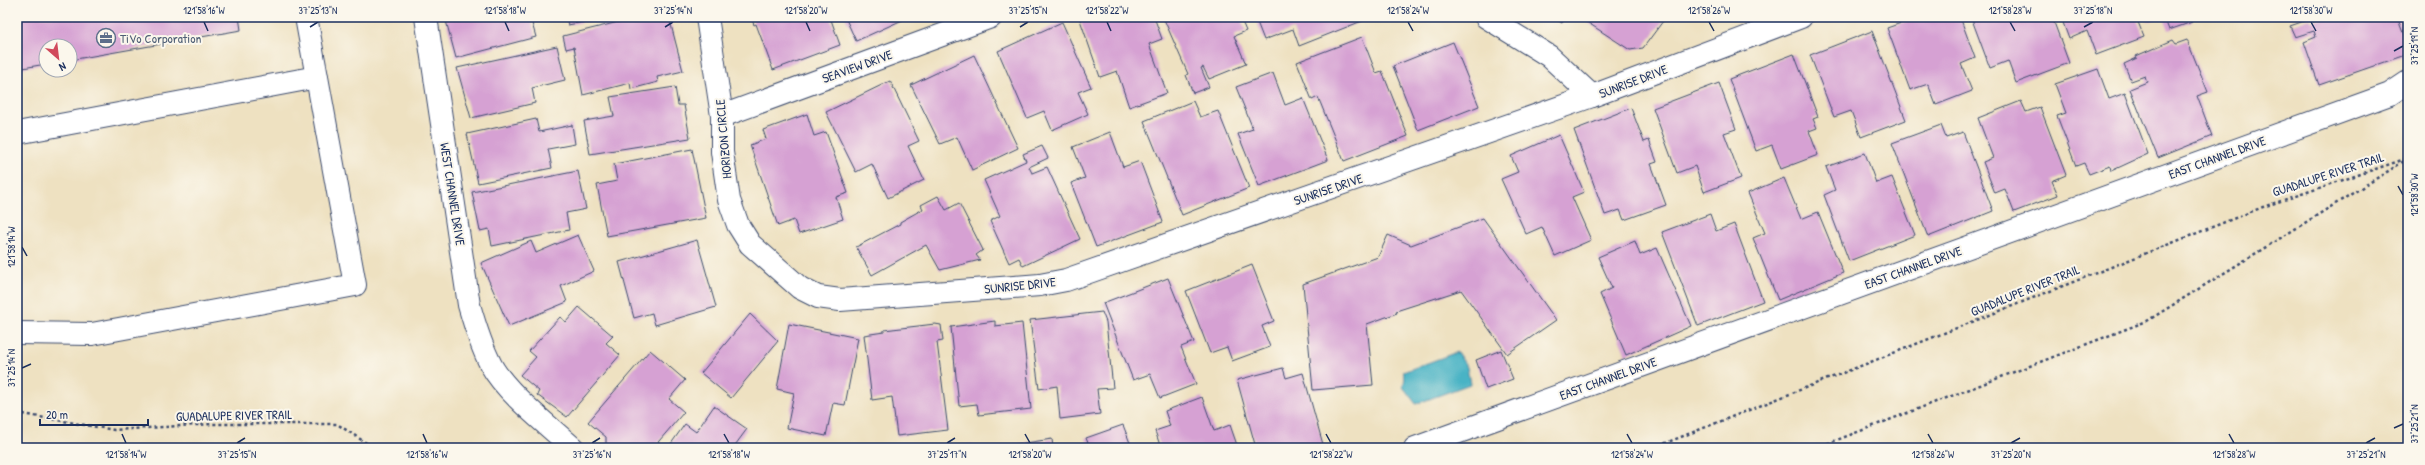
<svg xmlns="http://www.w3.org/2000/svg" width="2425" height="465" viewBox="0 0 2425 465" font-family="'Patrick Hand',sans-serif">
<rect width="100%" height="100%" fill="#fbf7ec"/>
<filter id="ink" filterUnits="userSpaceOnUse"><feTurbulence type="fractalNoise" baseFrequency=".025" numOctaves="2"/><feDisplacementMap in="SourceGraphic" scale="8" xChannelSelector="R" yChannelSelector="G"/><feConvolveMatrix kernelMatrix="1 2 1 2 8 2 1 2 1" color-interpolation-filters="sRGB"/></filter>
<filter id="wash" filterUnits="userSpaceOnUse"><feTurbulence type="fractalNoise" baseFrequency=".012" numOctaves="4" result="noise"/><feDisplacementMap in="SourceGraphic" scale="16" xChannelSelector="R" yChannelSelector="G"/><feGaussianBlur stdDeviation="0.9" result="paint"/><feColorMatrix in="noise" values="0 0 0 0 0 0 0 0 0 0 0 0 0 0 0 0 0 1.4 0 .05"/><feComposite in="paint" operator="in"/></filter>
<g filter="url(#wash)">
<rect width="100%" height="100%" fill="#eee1c1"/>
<polygon fill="#48b3c5" stroke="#327192" points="1457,352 1467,367 1470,384 1416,404 1403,387 1405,378 1403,372"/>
<g id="blocks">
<g fill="#d6a1d3">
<polygon points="17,17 239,17 241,30 70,60 70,46 46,46 46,64 17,69"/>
<polygon points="445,17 540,17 540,18 531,20 536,37 456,58"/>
<polygon points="566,17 603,17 603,18 568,25"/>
<polygon points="638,17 669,17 683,71 657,77 658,82 631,89 630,83 583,95 574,47 566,49 563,36"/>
<polygon points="751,17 830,17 840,45 773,70 756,24 754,25"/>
<polygon points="845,17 909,17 856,41"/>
<polygon points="1079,17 1154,17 1162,39 1149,44 1167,93 1129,107 1117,71 1100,77"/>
<polygon points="1163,17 1240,17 1246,31 1234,36 1246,64 1209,79 1203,67 1201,68 1209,87 1193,93 1186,75 1188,74"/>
<polygon points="1255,17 1372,17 1299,46 1293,29 1264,40"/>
<polygon points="1552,17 1565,17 1562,23"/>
<polygon points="1579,17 1666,17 1643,48 1630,50"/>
<polygon points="1918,17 1960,17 1975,58 1961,64 1972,91 1936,105 1928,84 1910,90 1887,28"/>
<polygon points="1971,17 2052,17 2069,63 2016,83 2008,61 1990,68"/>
<polygon points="2061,17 2136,17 2144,37 2096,55 2087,31 2069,39"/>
<polygon points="2145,17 2161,17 2147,22"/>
<polygon points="2164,17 2190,17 2192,22 2169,30"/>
<polygon points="2327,17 2397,17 2408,46 2408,54 2319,85 2304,42 2316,37 2314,31 2295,37 2290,26 2310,19 2312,22"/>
<polygon points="1062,22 1091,87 1078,92 1088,114 1052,130 1044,111 1027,118 998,51"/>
<polygon points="1872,31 1906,120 1861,137 1851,111 1834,117 1810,55"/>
<polygon points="1362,37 1376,73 1382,71 1408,136 1344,161 1318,97 1312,100 1297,62"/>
<polygon points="2173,40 2176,44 2187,40 2208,92 2197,96 2212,136 2158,158 2130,89 2147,82 2145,76 2131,81 2124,64 2137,58 2136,56"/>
<polygon points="1453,42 1479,106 1418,130 1393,66"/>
<polygon points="557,46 565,80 532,88 535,103 471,118 457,68"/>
<polygon points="1794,54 1818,117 1813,119 1817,128 1809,131 1818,155 1781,169 1772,145 1756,151 1729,79"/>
<polygon points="974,55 1018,148 972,170 957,137 940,144 911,85"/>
<polygon points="2098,69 2109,99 2125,93 2148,154 2111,171 2110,166 2089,174 2084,163 2076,166 2057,116 2066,113 2055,84"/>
<polygon points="1273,73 1285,105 1303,98 1328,160 1259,186 1238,134 1253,129 1236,87"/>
<polygon points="890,81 919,141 908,146 924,180 888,198 872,164 856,172 826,112"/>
<polygon points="1719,83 1736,129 1724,133 1741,178 1704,192 1695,166 1677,173 1653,108"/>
<polygon points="675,87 678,105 684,105 690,138 590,154 584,121 614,116 610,97"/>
<polygon points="1193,101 1200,117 1218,111 1249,188 1182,215 1144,121"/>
<polygon points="2021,101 2026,112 2040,107 2066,175 2052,181 2058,195 2014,212 2005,189 1995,193 1983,162 1993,158 1978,118"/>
<polygon points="1631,108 1644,142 1649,140 1657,162 1651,164 1666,205 1624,220 1620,210 1605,215 1574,130"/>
<polygon points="807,114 814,136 826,132 848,193 836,197 843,219 799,234 794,220 778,226 750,145 766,139 763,130"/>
<polygon points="536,119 539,132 572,125 575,144 548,149 552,168 478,183 467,134"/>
<polygon points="1941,125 1946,138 1963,132 1993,211 1928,237 1892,143"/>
<polygon points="1110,132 1123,167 1140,161 1163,222 1096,247 1071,183 1085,178 1073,147"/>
<polygon points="1559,135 1584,192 1572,197 1591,240 1555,256 1542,227 1526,234 1501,179 1518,172 1511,156"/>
<polygon points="1042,146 1048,158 1029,167 1032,173 1047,167 1080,239 1023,266 1019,258 1009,263 990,221 1000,216 984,180 1026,161 1023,154"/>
<polygon points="692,149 706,218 607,236 597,185 617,181 614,164"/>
<polygon points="1865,153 1876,183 1892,177 1915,235 1849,261 1824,195 1835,190 1826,167"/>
<polygon points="578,171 586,209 566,213 569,230 492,246 489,229 480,231 472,192"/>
<polygon points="1784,178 1801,219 1818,212 1843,273 1778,300 1753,238 1765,233 1748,193"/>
<polygon points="938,196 946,210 959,203 983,250 976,255 980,260 940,270 926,245 872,275 856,247 900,224 900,222 923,209 921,205"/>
<polygon points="1710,214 1716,231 1734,224 1763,301 1698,326 1662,232"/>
<polygon points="1483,218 1556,320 1507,354 1461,290 1396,311 1397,313 1367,324 1373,385 1313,390 1303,284 1378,257 1388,235 1411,245"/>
<polygon points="578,235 594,271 561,286 567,302 509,326 481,263 531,241 536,253"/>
<polygon points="697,240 716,307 655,325 652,313 634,318 619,262"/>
<polygon points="1635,241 1640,255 1657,248 1691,326 1626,355 1600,294 1612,288 1598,257"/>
<polygon points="1252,265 1274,321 1262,326 1270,347 1232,361 1227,347 1210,353 1186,291"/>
<polygon points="1168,278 1194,342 1181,347 1196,384 1160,398 1150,374 1133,380 1103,303"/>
<polygon points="579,307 613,336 606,343 620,355 567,417 537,395 539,391 520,375 536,357 529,351 560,317 566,322"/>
<polygon points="1102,312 1106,322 1113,388 1097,389 1100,414 1060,419 1057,386 1039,389 1030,320"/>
<polygon points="750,314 778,341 731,398 701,373"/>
<polygon points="995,321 995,326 1022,323 1031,409 979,415 977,404 959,406 951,327"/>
<polygon points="789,324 858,338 845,405 833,403 826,436 787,428 794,393 777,389"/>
<polygon points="935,324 941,325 943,341 937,342 948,430 897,436 892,397 872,400 864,335 884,332 884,330"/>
<polygon points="650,350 685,380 669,399 684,412 653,448 610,448 606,444 606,437 588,422"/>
<polygon points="1501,350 1513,379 1486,389 1476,360"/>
<polygon points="1283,368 1286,378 1303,373 1324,448 1256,448 1237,380"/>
<polygon points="1202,397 1214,431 1230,425 1238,448 1161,448 1155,431 1170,426 1165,411"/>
<polygon points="714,406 747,429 733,448 668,448 685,424 696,432"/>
<polygon points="1123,425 1132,448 1090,448 1086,438"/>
<polygon points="1052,439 1053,448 1013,448 1012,445"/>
<polygon points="973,444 973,448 949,448 949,447"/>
</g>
</g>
</g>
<g filter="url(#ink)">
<use href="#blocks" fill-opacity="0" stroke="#3b4a6d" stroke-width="1"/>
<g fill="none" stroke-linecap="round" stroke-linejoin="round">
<defs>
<g id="minor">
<path d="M426 17 469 305C475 326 481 346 491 365 506 393 549 426 573 448"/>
<polyline points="707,17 722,116 722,152 729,200 738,225 750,244 800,288 818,297 840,300 1040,285 1066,280 1592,96 1801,17"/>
<polyline points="1486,17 1549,56 1592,96"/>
<polyline points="722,116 991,17"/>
<polyline points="17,133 317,77"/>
<polyline points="17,333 92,334 355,285 306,17"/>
<polyline points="1415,448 2390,94 2408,82"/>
</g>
</defs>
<use href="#minor" stroke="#3b4a6d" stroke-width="24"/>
<g stroke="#3b4a6d" stroke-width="2.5" stroke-dasharray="3 3" stroke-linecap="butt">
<polyline points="17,413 114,430 213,424 337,424 374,448"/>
<polyline points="1653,448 2263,207 2408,158"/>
<polyline points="1816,448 2147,321 2406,160"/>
</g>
<use href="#minor" stroke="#fff" stroke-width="22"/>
</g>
</g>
<path fill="none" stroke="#1b2f5e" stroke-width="1.5" d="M204 22 208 31M505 22 509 31M806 22 810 31M1107 22 1111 31M1408 22 1413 31M1709 22 1714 31M2010 22 2015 31M2311 22 2316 31M310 27 318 22M665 27 673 22M1020 27 1028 22M2084 27 2093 22M2394 51 2403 46M2398 186 2403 195M22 247 27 256M22 368 31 364M2394 428 2403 424M122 434 126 443M423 434 427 443M724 434 729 443M1025 434 1030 443M1326 434 1331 443M1627 434 1632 443M1928 434 1933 443M2229 434 2234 443M237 443 245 438M592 443 600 438M947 443 955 438M2011 443 2020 438M2366 443 2375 438"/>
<defs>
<symbol id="office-ring" viewBox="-11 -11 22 22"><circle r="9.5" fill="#fbf7ec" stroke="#5c6f8a" stroke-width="1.5"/><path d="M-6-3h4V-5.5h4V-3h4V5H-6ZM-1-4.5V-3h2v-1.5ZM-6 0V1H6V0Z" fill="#5c6f8a"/></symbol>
</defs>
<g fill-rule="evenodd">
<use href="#office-ring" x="95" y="27" width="22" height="22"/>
</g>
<g text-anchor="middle" stroke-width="4" stroke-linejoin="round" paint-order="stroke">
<g font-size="13" fill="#4e5e75" stroke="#fbf7ec" text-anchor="start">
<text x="120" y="43">TiVo Corporation</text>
</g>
<g font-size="13" fill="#1b2f5e" stroke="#fbf7ec">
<text transform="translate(857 66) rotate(-20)" y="5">SEAVIEW DRIVE</text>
<text transform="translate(1633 81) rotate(-21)" y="5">SUNRISE DRIVE</text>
<text transform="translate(723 139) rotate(-95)" y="5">HORIZON CIRCLE</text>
<text transform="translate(2217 157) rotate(-20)" y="5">EAST CHANNEL DRIVE</text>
<text transform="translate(2328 174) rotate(-18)" y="5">GUADALUPE RIVER TRAIL</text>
<text transform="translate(1328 189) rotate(-19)" y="5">SUNRISE DRIVE</text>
<text transform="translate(453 194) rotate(81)" y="5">WEST CHANNEL DRIVE</text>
<text transform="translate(1913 267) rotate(-20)" y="5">EAST CHANNEL DRIVE</text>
<text transform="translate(1020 285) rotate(-6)" y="5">SUNRISE DRIVE</text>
<text transform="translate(2025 290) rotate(-22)" y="5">GUADALUPE RIVER TRAIL</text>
<text transform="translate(1608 378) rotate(-20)" y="5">EAST CHANNEL DRIVE</text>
<text transform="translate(234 415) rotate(-1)" y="5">GUADALUPE RIVER TRAIL</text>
</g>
</g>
<rect width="2425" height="465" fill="none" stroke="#fbf7ec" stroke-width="44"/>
<g transform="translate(58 58) rotate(152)"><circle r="19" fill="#fbf7ec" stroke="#a1a7b3"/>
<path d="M0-3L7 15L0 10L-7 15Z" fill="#d1495b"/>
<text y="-6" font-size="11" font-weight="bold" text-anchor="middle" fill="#1b2f5e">N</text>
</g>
<path d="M40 419v6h108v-6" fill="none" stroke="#1b2f5e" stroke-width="2"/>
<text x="46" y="419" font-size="12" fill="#1b2f5e" stroke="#fbf7ec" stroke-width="3" paint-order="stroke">20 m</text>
<rect x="22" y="22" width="2381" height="421" fill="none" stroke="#1b2f5e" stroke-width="1.5"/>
<g font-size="10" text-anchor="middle" fill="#1b2f5e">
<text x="204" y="14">121°58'16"W</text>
<text x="318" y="14">37°25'13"N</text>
<text x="505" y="14">121°58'18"W</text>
<text x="673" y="14">37°25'14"N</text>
<text x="806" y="14">121°58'20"W</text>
<text x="1028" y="14">37°25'15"N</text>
<text x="1107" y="14">121°58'22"W</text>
<text x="1408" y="14">121°58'24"W</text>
<text x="1709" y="14">121°58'26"W</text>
<text x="2010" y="14">121°58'28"W</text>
<text x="2093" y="14">37°25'18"N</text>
<text x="2311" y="14">121°58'30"W</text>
<text transform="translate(2414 46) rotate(-90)" y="4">37°25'19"N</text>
<text transform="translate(2414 195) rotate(-90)" y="4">121°58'30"W</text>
<text transform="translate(11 247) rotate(-90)" y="4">121°58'14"W</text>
<text transform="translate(11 368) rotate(-90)" y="4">37°25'14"N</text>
<text transform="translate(2414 424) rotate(-90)" y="4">37°25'21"N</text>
<text x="126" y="458">121°58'14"W</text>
<text x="237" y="458">37°25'15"N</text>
<text x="427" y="458">121°58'16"W</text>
<text x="592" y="458">37°25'16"N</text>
<text x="729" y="458">121°58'18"W</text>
<text x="947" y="458">37°25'17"N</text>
<text x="1030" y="458">121°58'20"W</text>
<text x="1331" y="458">121°58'22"W</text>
<text x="1632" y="458">121°58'24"W</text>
<text x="1933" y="458">121°58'26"W</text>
<text x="2011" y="458">37°25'20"N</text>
<text x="2234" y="458">121°58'28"W</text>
<text x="2366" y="458">37°25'21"N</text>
</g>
</svg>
